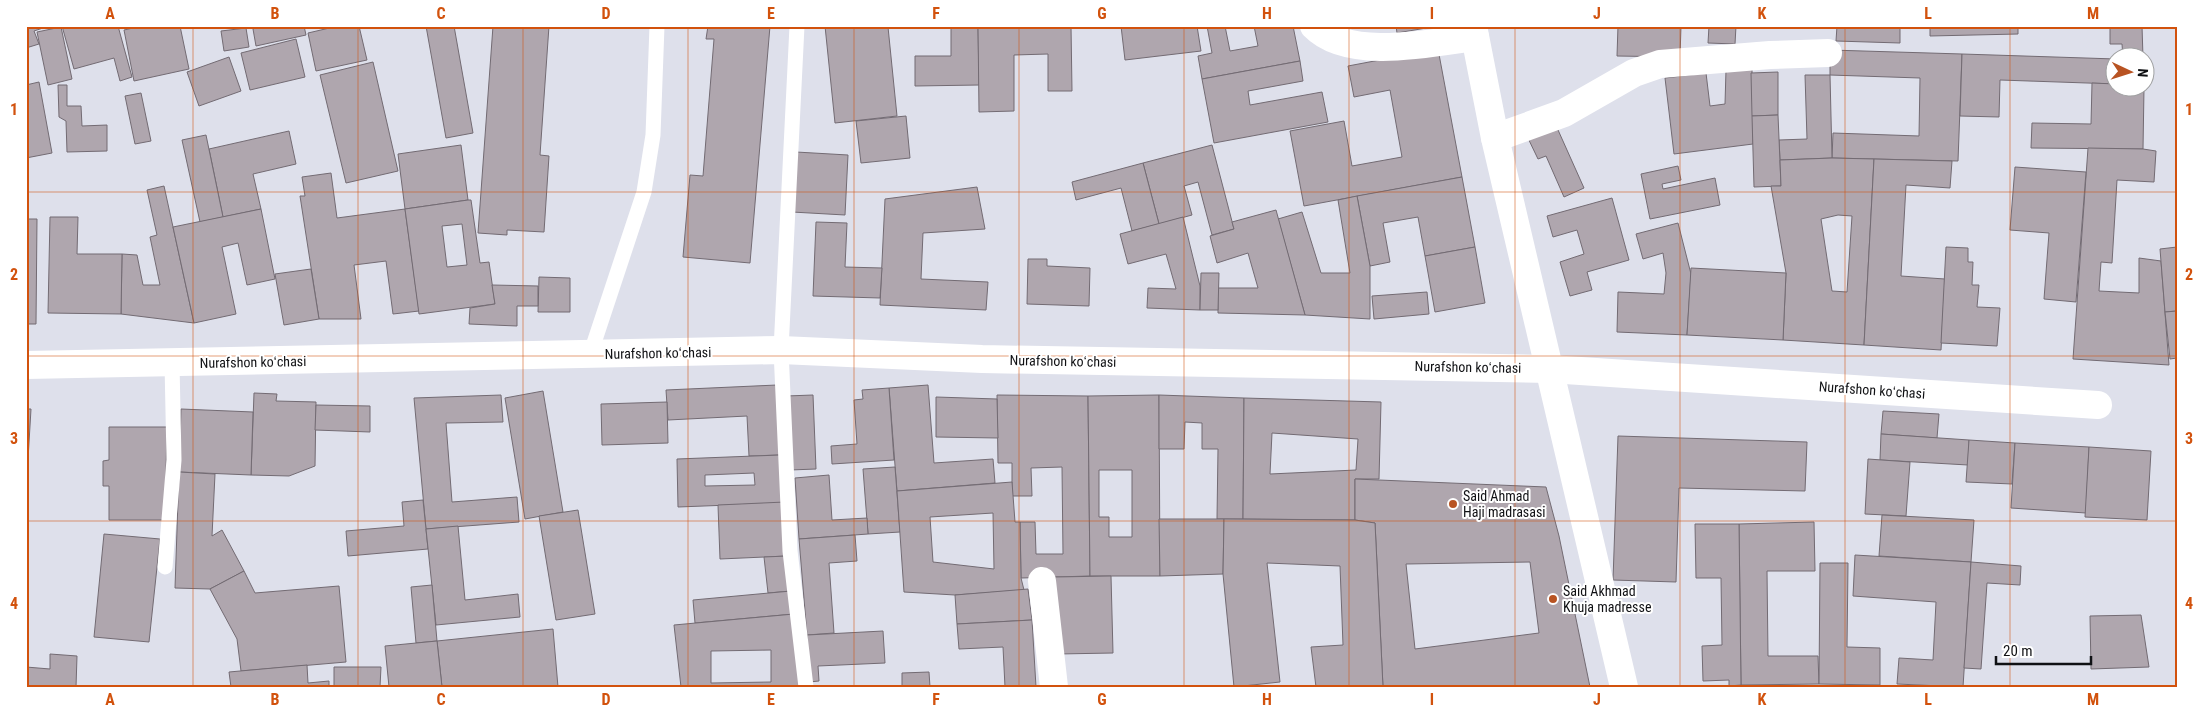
<svg xmlns="http://www.w3.org/2000/svg" width="2203" height="713" viewBox="0 0 2203 713" font-family="'Roboto Condensed',sans-serif">
<rect width="100%" height="100%" fill="#dee0eb"/>
<g fill="#afa6ae" stroke="#736b73" fill-rule="evenodd">
<polygon points="26,26 46,27 34,31 39,44 26,48"/>
<polygon points="62,26 118,26 132,77 120,81 114,58 74,69"/>
<polygon points="142,26 180,26 189,69 134,81 124,30"/>
<polygon points="260,26 304,26 306,35 256,46 253,29"/>
<polygon points="338,26 359,26 367,60 316,71 308,33"/>
<polygon points="426,26 454,26 473,133 446,138"/>
<polygon points="493,26 549,26 540,155 549,156 544,232 507,230 507,235 478,233"/>
<polygon points="708,26 770,26 750,263 683,257 690,175 703,176 714,39 706,39"/>
<polygon points="825,26 900,26 888,27 897,116 835,123"/>
<polygon points="951,26 978,26 979,85 915,86 915,56 951,56"/>
<polygon points="978,26 1071,26 1072,91 1048,91 1048,54 1014,55 1014,111 979,112"/>
<polygon points="1121,26 1197,26 1201,51 1125,60"/>
<polygon points="1207,26 1225,26 1230,51 1258,46 1254,26 1293,26 1300,61 1202,79 1198,56 1212,53"/>
<polygon points="1396,26 1432,26 1432,27 1397,33"/>
<polygon points="1618,26 1681,26 1680,57 1617,56"/>
<polygon points="1709,26 1736,26 1735,44 1708,43"/>
<polygon points="1837,26 1900,26 1900,43 1836,41"/>
<polygon points="1930,26 2018,26 2018,34 1930,36"/>
<polygon points="2110,26 2142,26 2143,58 2123,58 2122,44 2110,44"/>
<polygon points="61,27 72,79 48,85 37,32"/>
<polygon points="246,28 249,47 224,51 221,31"/>
<polygon points="296,39 305,77 250,90 241,53"/>
<polygon points="1438,49 1462,177 1304,206 1290,131 1344,121 1352,166 1402,157 1390,90 1354,97 1348,66"/>
<polygon points="1830,50 1962,54 1958,161 1832,158 1833,133 1919,136 1920,78 1830,75"/>
<polygon points="1962,54 2116,59 2116,84 2000,80 1999,117 1960,116"/>
<polygon points="229,57 241,91 199,106 187,72"/>
<polygon points="1300,61 1303,81 1248,91 1250,105 1322,92 1328,122 1214,143 1202,79"/>
<polygon points="373,62 398,171 346,183 320,75"/>
<polygon points="1752,69 1753,144 1674,154 1665,78 1706,73 1710,106 1725,104 1726,70"/>
<polygon points="1778,72 1778,115 1752,116 1751,73"/>
<polygon points="1805,75 1830,75 1832,158 1780,160 1779,140 1807,139"/>
<polygon points="39,82 52,153 26,158 26,85"/>
<polygon points="2092,83 2116,84 2116,88 2144,88 2143,149 2031,148 2032,123 2091,124"/>
<polygon points="58,85 67,85 67,106 81,106 82,126 107,125 107,151 67,152 66,121 59,117"/>
<polygon points="141,93 151,141 135,144 125,96"/>
<polygon points="1778,115 1781,186 1754,187 1752,116"/>
<polygon points="906,116 910,158 861,163 856,121"/>
<polygon points="1554,121 1584,188 1564,197 1546,156 1538,159 1526,134"/>
<polygon points="289,131 296,164 253,174 261,209 223,217 209,149"/>
<polygon points="206,135 223,217 200,222 182,140"/>
<polygon points="461,145 468,200 405,209 398,154"/>
<polygon points="1212,145 1234,229 1212,235 1198,182 1184,186 1192,215 1159,224 1143,163"/>
<polygon points="2088,148 2143,149 2156,151 2154,182 2117,180 2112,263 2101,262 2099,291 2139,293 2139,258 2161,261 2169,365 2073,359"/>
<polygon points="796,152 848,155 845,215 792,212"/>
<path d="M1832 158 1874 159 1864 345 1783 340 1786 273 1771 186H1781L1780 160ZM1838 215 1852 216 1847 292 1832 291 1821 219Z"/>
<polygon points="1874,159 1952,161 1950,188 1906,185 1901,276 1945,279 1941,350 1864,345"/>
<polygon points="1143,163 1159,224 1132,231 1121,188 1076,200 1072,182"/>
<polygon points="1678,166 1681,180 1662,184 1663,189 1715,178 1720,205 1650,219 1641,174"/>
<polygon points="2015,167 2086,172 2076,302 2044,299 2049,233 2010,230"/>
<polygon points="331,173 337,218 405,209 419,311 393,314 386,261 354,265 361,319 319,319 300,196 305,196 302,177"/>
<polygon points="1462,177 1475,247 1425,256 1418,217 1383,223 1390,262 1370,266 1357,196"/>
<polygon points="164,186 173,227 194,323 121,314 122,254 137,255 143,285 160,285 150,237 157,235 147,190"/>
<polygon points="977,187 985,229 923,233 921,279 988,282 986,310 880,305 885,199"/>
<polygon points="1357,196 1370,266 1370,319 1305,315 1278,219 1302,212 1321,273 1350,273 1338,200"/>
<polygon points="1612,198 1629,260 1587,272 1592,290 1570,296 1560,262 1584,254 1577,230 1553,237 1547,216"/>
<path d="M468 200H471L480 263 489 262 495 304 419 314 405 209ZM462 224 467 265 447 267 442 226Z"/>
<polygon points="261,209 275,279 247,285 238,243 222,247 236,314 194,323 173,227"/>
<polygon points="1276,210 1305,315 1218,313 1218,288 1258,288 1248,253 1217,263 1210,236 1234,229 1232,222"/>
<polygon points="50,217 78,217 77,254 122,254 121,314 48,313"/>
<polygon points="1183,217 1200,286 1200,310 1147,308 1148,288 1176,289 1166,254 1128,264 1120,234"/>
<polygon points="26,219 37,219 36,324 26,324"/>
<polygon points="816,222 847,223 845,267 882,268 880,298 813,296"/>
<polygon points="1678,223 1691,274 1687,335 1617,332 1618,292 1664,294 1666,273 1663,253 1643,259 1636,234"/>
<polygon points="1475,247 1485,303 1435,312 1425,256"/>
<polygon points="1946,247 1968,248 1968,262 1973,262 1972,285 1979,285 1977,307 2000,308 1997,346 1941,343"/>
<polygon points="2177,247 2177,311 2165,312 2160,249"/>
<polygon points="1028,259 1047,259 1047,266 1090,268 1089,306 1027,304"/>
<polygon points="1691,268 1786,273 1783,340 1687,335"/>
<polygon points="311,269 319,319 284,325 275,274"/>
<polygon points="1201,273 1219,273 1218,310 1200,310"/>
<polygon points="539,277 570,278 570,312 538,312"/>
<polygon points="492,285 538,286 538,306 517,306 517,326 469,324 470,308 495,304"/>
<polygon points="1427,292 1429,314 1374,319 1372,296"/>
<polygon points="2177,311 2177,358 2170,359 2165,312"/>
<polygon points="777,385 780,455 749,456 747,416 668,420 666,390"/>
<polygon points="928,385 934,463 993,459 995,483 897,491 889,388"/>
<polygon points="889,388 894,460 832,464 831,446 857,444 854,400 863,399 862,390"/>
<polygon points="543,391 563,512 525,519 505,398"/>
<polygon points="254,393 277,394 276,401 316,402 315,466 289,476 251,475"/>
<polygon points="501,395 503,422 446,423 452,502 517,497 519,522 426,529 414,398"/>
<polygon points="813,395 816,469 790,470 786,396"/>
<polygon points="997,395 1088,396 1090,576 1021,578 1020,522 1035,522 1036,554 1063,554 1062,467 1031,468 1032,496 1012,496 1012,463 998,463"/>
<path d="M1159 395 1160 576H1090L1088 396ZM1099 470H1132V537H1109V517H1099Z"/>
<polygon points="1159,395 1244,398 1243,519 1217,519 1218,449 1202,449 1202,423 1185,422 1184,449 1159,449"/>
<polygon points="936,397 997,399 998,438 936,437"/>
<path d="M1244 398 1381 402 1379 479H1355V520L1243 519ZM1272 433 1358 439 1356 470 1270 474Z"/>
<polygon points="667,402 668,443 602,445 601,404"/>
<polygon points="316,405 370,406 370,432 315,430"/>
<polygon points="26,409 31,409 27,476 26,476"/>
<polygon points="181,409 253,412 251,475 179,472"/>
<polygon points="1883,411 1939,414 1937,438 1881,434"/>
<polygon points="109,427 167,427 165,520 109,520 109,486 103,486 103,461 109,460"/>
<polygon points="1881,434 1969,440 1968,465 1880,460"/>
<polygon points="1618,436 1807,442 1805,491 1679,488 1676,582 1613,580"/>
<polygon points="1969,440 2015,443 2012,484 1966,482"/>
<polygon points="2015,443 2089,447 2086,513 2011,508"/>
<polygon points="2089,447 2151,451 2147,520 2085,517"/>
<path d="M780 455 782 503 678 507 677 459ZM754 473 755 485 705 486V475Z"/>
<polygon points="1868,459 1910,462 1906,516 1865,514"/>
<polygon points="895,467 900,532 868,534 863,469"/>
<polygon points="179,472 215,474 212,536 222,530 244,571 210,589 175,588"/>
<polygon points="829,475 832,520 867,518 868,534 799,539 795,478"/>
<path d="M1355 479 1546 487 1559 536 1590 687H1383L1375 523 1355 520ZM1530 562 1539 633 1415 649 1406 564Z"/>
<path d="M1012 482 1015 522H1020L1021 578 1024 590 955 595 904 592 897 491ZM993 513 994 569 933 562 930 517Z"/>
<polygon points="423,500 428,549 348,556 346,531 404,526 402,502"/>
<polygon points="785,502 787,556 720,559 718,505"/>
<polygon points="578,510 595,614 556,620 539,516"/>
<polygon points="1882,515 1974,520 1971,562 1879,556"/>
<polygon points="1159,519 1224,519 1223,574 1160,576"/>
<polygon points="1224,519 1355,520 1375,523 1383,687 1316,687 1311,647 1343,645 1340,566 1267,563 1280,682 1234,687 1223,574"/>
<polygon points="1814,522 1815,571 1767,571 1768,656 1818,656 1819,684 1741,685 1739,524"/>
<polygon points="1695,524 1739,524 1741,685 1729,686 1729,680 1703,681 1702,646 1722,645 1721,578 1696,578"/>
<polygon points="458,526 465,600 518,594 520,617 436,625 426,529"/>
<polygon points="104,534 160,539 149,642 94,637"/>
<polygon points="855,535 857,561 829,563 834,633 807,635 799,539"/>
<polygon points="1855,555 1971,562 1963,687 1897,684 1899,658 1933,660 1936,602 1853,596"/>
<polygon points="787,556 791,591 768,593 764,557"/>
<polygon points="1971,562 2021,566 2020,585 1987,583 1981,669 1964,668"/>
<polygon points="1820,563 1848,563 1847,647 1880,648 1880,685 1819,684"/>
<polygon points="244,571 255,593 339,586 346,662 241,671 237,639 210,589"/>
<polygon points="1111,576 1113,653 1058,654 1055,577"/>
<polygon points="432,585 437,641 416,643 411,587"/>
<polygon points="1028,589 1032,620 957,624 955,595"/>
<polygon points="791,591 794,614 695,623 693,600"/>
<path d="M794 614 803 687H681L674 625ZM771 650V682L711 683V651Z"/>
<polygon points="2141,615 2149,667 2091,669 2090,616"/>
<polygon points="1032,620 1036,687 1005,687 1003,647 959,649 957,624"/>
<polygon points="553,629 558,687 442,687 437,641"/>
<polygon points="883,631 885,663 818,666 819,681 809,682 807,635"/>
<polygon points="437,641 442,687 389,687 385,646"/>
<polygon points="50,654 77,656 76,687 26,687 26,667 50,669"/>
<polygon points="307,665 308,683 329,681 329,687 231,687 229,672"/>
<polygon points="334,667 381,667 380,687 334,687"/>
<polygon points="929,672 930,687 902,687 902,673"/>
</g>
<g fill="none" stroke-linecap="round" stroke-linejoin="round">
<g stroke="#fff" stroke-width="15">
<polyline points="797,26 781,350 790,551 806,687"/>
<polyline points="590,355 644,192 653,135 657,26"/>
<polyline points="165,567 174,460 172,363"/>
</g>
<g stroke="#fff" stroke-width="28">
<path d="M1314 26C1348 61 1431 43 1475 37"/>
<polyline points="1473,26 1495,138 1624,687"/>
<polyline points="1495,138 1564,113 1634,73 1660,64 1770,55 1828,53"/>
<polyline points="26,365 781,350 982,359 1550,369 2098,405"/>
<polyline points="1042,581 1054,687"/>
</g>
</g>
<path fill="none" stroke="#d2520d" stroke-width="1" stroke-opacity="0.55" d="M193 26V687M358 26V687M523 26V687M688 26V687M854 26V687M1019 26V687M1184 26V687M1349 26V687M1515 26V687M1680 26V687M1845 26V687M2010 26V687M26 192H2177M26 356H2177M26 521H2177"/>
<g fill="#b85322" stroke="#fff" stroke-width="2">
<circle cx="1453" cy="504" r="5"/>
<circle cx="1553" cy="599" r="5"/>
</g>
<g text-anchor="middle" stroke-width="4" stroke-linejoin="round" paint-order="stroke">
<g font-size="14" fill="#101114" stroke="#fff">
<text transform="translate(658 353) rotate(-1)" y="5">Nurafshon koʻchasi</text>
<text transform="translate(1063 361) rotate(1)" y="5">Nurafshon koʻchasi</text>
<text transform="translate(253 362) rotate(-1)" y="5">Nurafshon koʻchasi</text>
<text transform="translate(1468 367) rotate(1)" y="5">Nurafshon koʻchasi</text>
<text transform="translate(1872 390) rotate(4)" y="5">Nurafshon koʻchasi</text>
</g>
<g font-size="14" fill="#101114" stroke="#fff" text-anchor="start">
<text x="1463" y="501">Said Ahmad<tspan x="1463" dy="16">Haji madrasasi</tspan></text>
<text x="1563" y="596">Said Akhmad<tspan x="1563" dy="16">Khuja madresse</tspan></text>
</g>
</g>
<rect width="2203" height="713" fill="none" stroke="#ffffff" stroke-width="55"/>
<g transform="translate(2130 72) rotate(94)"><circle r="24" fill="#ffffff" stroke="#9fa0a1"/>
<path d="M0-4L9 19L0 12L-9 19Z" fill="#b85322"/>
<text y="-8" font-size="14" font-weight="bold" text-anchor="middle" fill="#101114">N</text>
</g>
<path d="M1996 656v8h95v-8" fill="none" stroke="#101114" stroke-width="2.5"/>
<text x="2003" y="656" font-size="15" fill="#101114" stroke="#ffffff" stroke-width="4" paint-order="stroke">20 m</text>
<rect x="28" y="28" width="2148" height="658" fill="none" stroke="#d2520d" stroke-width="2"/>
<g font-size="16" text-anchor="middle" font-weight="bold" fill="#d2520d">
<text x="110" y="19">A</text>
<text x="275" y="19">B</text>
<text x="441" y="19">C</text>
<text x="606" y="19">D</text>
<text x="771" y="19">E</text>
<text x="936" y="19">F</text>
<text x="1102" y="19">G</text>
<text x="1267" y="19">H</text>
<text x="1432" y="19">I</text>
<text x="1597" y="19">J</text>
<text x="1762" y="19">K</text>
<text x="1928" y="19">L</text>
<text x="2093" y="19">M</text>
<text x="14" y="115">1</text>
<text x="2189" y="115">1</text>
<text x="14" y="280">2</text>
<text x="2189" y="280">2</text>
<text x="14" y="444">3</text>
<text x="2189" y="444">3</text>
<text x="14" y="609">4</text>
<text x="2189" y="609">4</text>
<text x="110" y="705">A</text>
<text x="275" y="705">B</text>
<text x="441" y="705">C</text>
<text x="606" y="705">D</text>
<text x="771" y="705">E</text>
<text x="936" y="705">F</text>
<text x="1102" y="705">G</text>
<text x="1267" y="705">H</text>
<text x="1432" y="705">I</text>
<text x="1597" y="705">J</text>
<text x="1762" y="705">K</text>
<text x="1928" y="705">L</text>
<text x="2093" y="705">M</text>
</g>
</svg>
